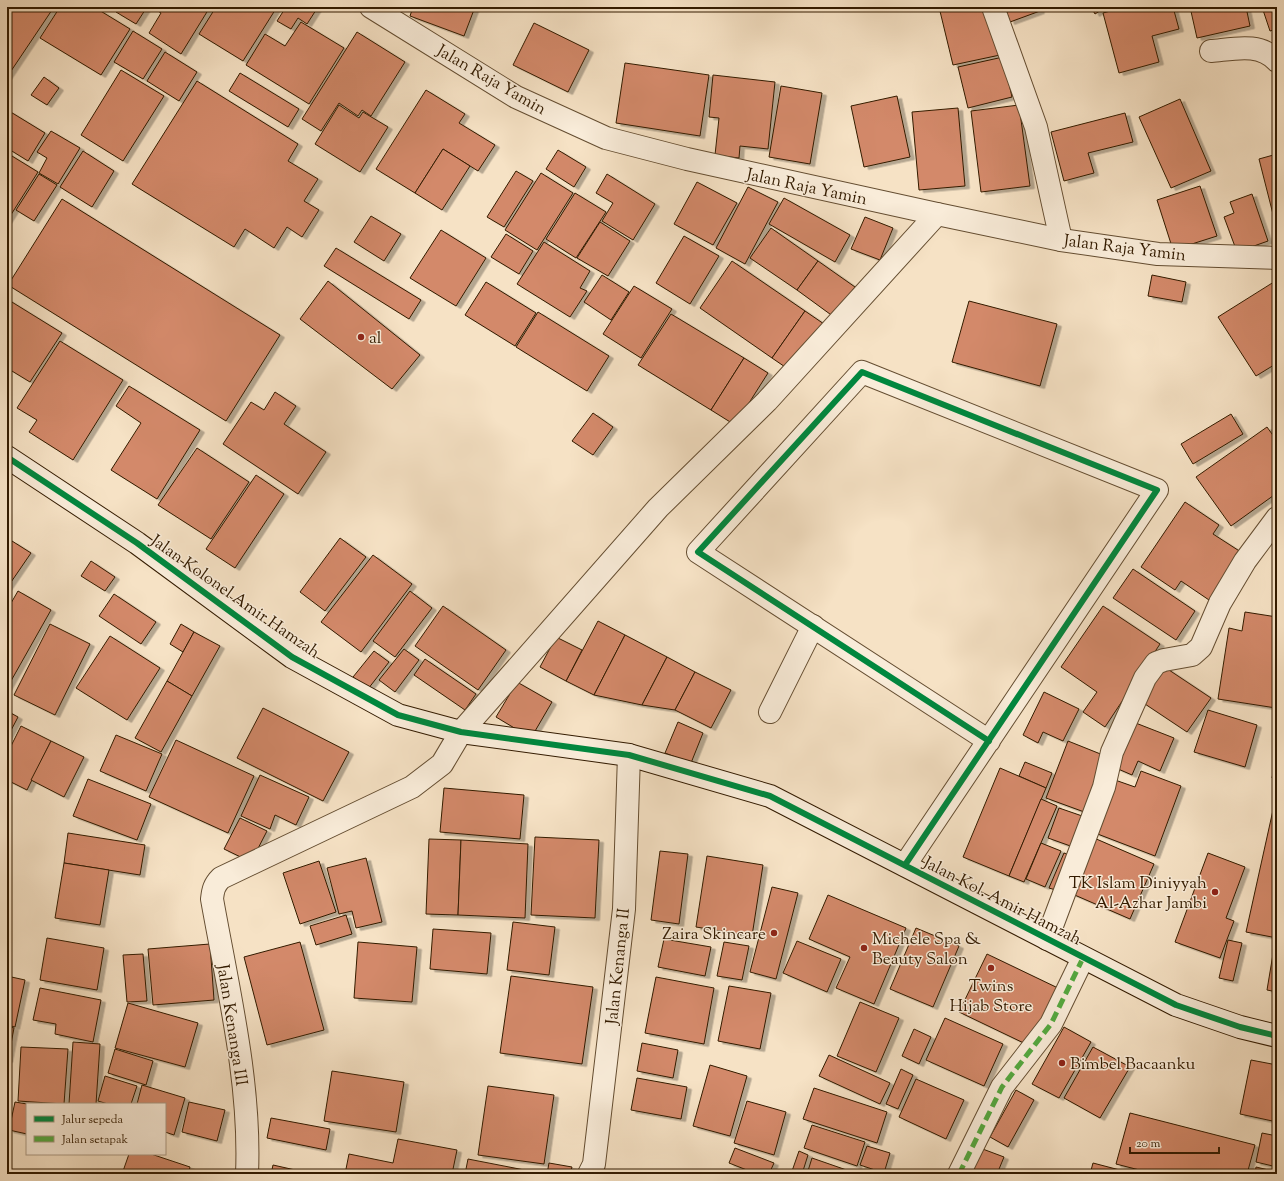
<svg xmlns="http://www.w3.org/2000/svg" width="1284" height="1181" viewBox="0 0 1284 1181" font-family="'Sorts Mill Goudy',serif">
<defs>
<filter id="shadow"><feDropShadow dx="4.5" dy="2.5" stdDeviation="0" flood-color="#0004"/></filter>
</defs>
<rect width="100%" height="100%" fill="#f6e2c5"/>
<filter id="stains"><feTurbulence type="fractalNoise" baseFrequency=".005" numOctaves="4"/><feColorMatrix values="0 0 0 0 .2 0 0 0 0 .09 0 0 0 0 .02 0 0 0 .5 -.17"/></filter>
<radialGradient id="worn" r=".72"><stop offset=".6" stop-color="#630" stop-opacity="0"/><stop offset="1" stop-color="#630" stop-opacity=".3"/></radialGradient>
<g fill="#d3896b" stroke="#331b00" filter="url(#shadow)">
<polygon points="7,7 54,7 7,77"/>
<polygon points="60,7 94,7 130,29 101,75 40,38"/>
<polygon points="119,7 147,7 136,24 116,12"/>
<polygon points="152,7 210,7 181,54 149,33 161,13"/>
<polygon points="216,7 277,7 243,61 199,34"/>
<polygon points="286,7 318,7 307,24 298,18 291,29 277,21"/>
<polygon points="413,7 475,7 464,36 410,16"/>
<polygon points="939,7 989,7 1000,55 953,65"/>
<polygon points="1005,7 1039,7 1040,11 1010,22"/>
<polygon points="1091,7 1106,7 1095,14"/>
<polygon points="1125,7 1173,7 1179,29 1152,36 1159,62 1119,73 1103,13"/>
<polygon points="1190,7 1246,7 1250,26 1197,38"/>
<polygon points="1262,7 1277,7 1277,29 1270,31"/>
<polygon points="301,22 344,48 309,104 246,65 265,34 285,46"/>
<polygon points="534,23 589,50 568,92 513,65"/>
<polygon points="133,31 162,49 143,79 114,62"/>
<polygon points="357,32 405,62 371,116 362,110 358,116 339,103 321,131 302,119"/>
<polygon points="165,52 197,72 179,101 147,81"/>
<polygon points="1003,57 1012,97 968,108 958,67"/>
<polygon points="625,63 709,75 700,136 616,123"/>
<polygon points="121,70 164,96 123,161 81,135"/>
<polygon points="240,73 299,109 288,127 229,91"/>
<polygon points="713,75 775,82 768,149 740,146 739,158 715,155 719,118 709,117"/>
<polygon points="44,77 59,88 47,105 31,95"/>
<polygon points="197,81 298,144 288,161 318,179 304,201 319,210 302,237 287,227 274,248 245,229 234,247 132,184"/>
<polygon points="781,86 822,93 810,164 769,157"/>
<polygon points="426,90 465,114 459,123 495,145 478,171 443,149 415,193 376,169"/>
<polygon points="897,96 910,157 864,167 851,106"/>
<polygon points="1180,99 1211,171 1171,188 1139,117"/>
<polygon points="339,105 359,118 363,112 388,127 360,172 315,144"/>
<polygon points="1019,105 1030,186 981,192 971,111"/>
<polygon points="958,108 965,186 919,190 912,112"/>
<polygon points="9,111 45,133 28,161 7,148 7,114"/>
<polygon points="1125,113 1133,142 1088,153 1094,173 1064,181 1051,132"/>
<polygon points="51,131 80,148 58,184 39,173 47,158 37,152"/>
<polygon points="443,149 470,166 442,210 415,193"/>
<polygon points="558,150 586,167 574,187 546,169"/>
<polygon points="83,151 114,171 92,207 60,187"/>
<polygon points="7,153 38,172 7,221"/>
<polygon points="1277,154 1277,230 1259,159"/>
<polygon points="516,171 533,181 504,227 487,217"/>
<polygon points="541,173 573,193 537,250 505,230"/>
<polygon points="39,174 57,185 34,221 16,210"/>
<polygon points="607,174 655,204 633,240 602,221 613,203 596,193"/>
<polygon points="697,182 737,203 713,245 674,224"/>
<polygon points="1200,186 1217,236 1173,250 1157,200"/>
<polygon points="748,187 778,202 745,264 716,248"/>
<polygon points="575,193 606,212 576,258 546,239"/>
<polygon points="1252,194 1268,241 1237,252 1224,217 1234,213 1230,202"/>
<polygon points="784,198 850,235 835,262 769,224"/>
<polygon points="62,199 280,335 226,421 8,285"/>
<polygon points="371,216 401,234 384,261 354,242"/>
<polygon points="865,217 893,228 880,260 851,249"/>
<polygon points="600,222 630,241 608,276 577,258"/>
<polygon points="771,228 818,261 797,290 750,258"/>
<polygon points="441,230 486,258 456,306 410,278"/>
<polygon points="506,234 533,251 519,274 491,257"/>
<polygon points="684,236 719,256 690,304 656,283"/>
<polygon points="544,242 590,271 580,288 587,291 570,317 517,284"/>
<polygon points="336,248 421,300 409,319 324,266"/>
<polygon points="732,261 805,311 772,358 700,308"/>
<polygon points="818,261 855,287 834,317 797,290"/>
<polygon points="602,275 629,292 611,320 584,302"/>
<polygon points="1152,275 1186,282 1182,302 1148,296"/>
<polygon points="1277,280 1277,369 1274,365 1256,376 1218,317"/>
<polygon points="328,281 420,355 392,389 300,319"/>
<polygon points="486,282 536,313 515,346 465,315"/>
<polygon points="634,286 672,309 641,358 603,334"/>
<polygon points="7,299 62,333 30,382 7,368"/>
<polygon points="969,301 1057,324 1040,386 952,362"/>
<polygon points="805,311 824,324 791,371 772,358"/>
<polygon points="538,312 609,356 587,391 516,347"/>
<polygon points="671,314 744,358 711,410 638,365"/>
<polygon points="60,341 123,380 73,460 29,432 37,420 17,408"/>
<polygon points="744,358 768,373 735,425 711,410"/>
<polygon points="129,386 200,430 157,499 111,470 141,423 116,406"/>
<polygon points="275,392 296,406 284,424 326,452 298,494 223,444 251,402 264,410"/>
<polygon points="593,413 613,427 593,455 572,441"/>
<polygon points="1231,414 1243,434 1193,464 1181,444"/>
<polygon points="1267,427 1277,441 1277,493 1231,526 1196,477"/>
<polygon points="197,448 249,482 211,539 158,505"/>
<polygon points="256,475 284,494 235,568 206,549"/>
<polygon points="1185,502 1219,525 1213,534 1244,554 1212,602 1181,581 1175,590 1141,567"/>
<polygon points="340,538 366,557 325,611 300,592"/>
<polygon points="12,541 31,553 7,588 7,547"/>
<polygon points="373,555 412,584 361,652 321,622"/>
<polygon points="91,561 115,577 105,591 81,576"/>
<polygon points="1133,569 1195,611 1176,640 1113,598"/>
<polygon points="18,591 51,610 7,688 7,610"/>
<polygon points="410,591 432,608 395,657 373,641"/>
<polygon points="114,594 156,622 141,644 99,616"/>
<polygon points="443,606 506,650 478,690 415,646"/>
<polygon points="1103,606 1160,644 1105,727 1083,712 1097,692 1061,667"/>
<polygon points="1245,612 1277,617 1276,708 1218,699 1229,628 1242,631"/>
<polygon points="598,621 625,635 594,695 566,681"/>
<polygon points="50,624 90,644 55,715 14,695"/>
<polygon points="181,624 194,632 183,652 170,644"/>
<polygon points="194,632 220,646 192,696 167,681"/>
<polygon points="625,635 667,657 642,705 594,695"/>
<polygon points="110,636 160,668 127,720 76,688"/>
<polygon points="556,637 582,650 566,681 540,667"/>
<polygon points="404,649 419,660 395,692 379,680"/>
<polygon points="374,651 389,662 368,689 353,677"/>
<polygon points="667,657 695,672 675,710 642,705"/>
<polygon points="425,659 476,694 465,710 414,675"/>
<polygon points="1160,664 1211,698 1187,732 1136,698"/>
<polygon points="695,672 731,690 711,728 675,710"/>
<polygon points="167,681 192,696 161,752 135,738"/>
<polygon points="517,682 552,702 531,738 496,717"/>
<polygon points="1044,692 1079,709 1063,741 1043,732 1038,743 1023,735"/>
<polygon points="263,708 349,752 323,801 237,758"/>
<polygon points="1208,710 1257,725 1245,767 1194,752"/>
<polygon points="7,711 18,717 7,738"/>
<polygon points="1128,720 1174,738 1160,771 1138,761 1132,775 1109,765"/>
<polygon points="678,722 703,733 691,763 665,753"/>
<polygon points="21,726 51,741 27,790 7,780 7,754"/>
<polygon points="116,735 162,754 146,791 100,771"/>
<polygon points="176,740 254,776 228,833 149,797"/>
<polygon points="51,741 84,757 64,797 31,780"/>
<polygon points="1068,741 1108,757 1087,813 1046,798"/>
<polygon points="1277,751 1277,779 1272,778"/>
<polygon points="1025,762 1052,773 1046,788 1019,776"/>
<polygon points="1000,768 1046,788 1009,876 963,857"/>
<polygon points="1141,771 1181,786 1155,856 1095,833 1115,780 1135,787"/>
<polygon points="260,775 309,797 296,825 275,815 270,829 241,816"/>
<polygon points="88,779 151,804 137,840 73,816"/>
<polygon points="444,788 524,795 520,839 440,832"/>
<polygon points="1277,792 1277,938 1246,932"/>
<polygon points="1041,799 1057,806 1024,882 1009,876"/>
<polygon points="1059,808 1088,818 1076,848 1048,838"/>
<polygon points="240,818 267,831 251,862 224,849"/>
<polygon points="68,833 145,845 140,875 64,863"/>
<polygon points="535,837 599,840 595,918 531,915"/>
<polygon points="1094,838 1154,864 1130,919 1070,893"/>
<polygon points="429,839 461,840 458,915 426,914"/>
<polygon points="461,840 528,844 525,918 458,915"/>
<polygon points="1041,843 1061,851 1045,887 1026,879"/>
<polygon points="660,851 688,854 679,924 651,920"/>
<polygon points="1064,853 1076,858 1062,892 1049,888"/>
<polygon points="1208,853 1245,867 1226,918 1234,921 1220,958 1175,942"/>
<polygon points="707,856 763,865 752,936 696,927"/>
<polygon points="366,858 382,922 356,928 352,911 339,914 327,868"/>
<polygon points="319,861 336,912 300,924 283,873"/>
<polygon points="64,863 109,870 100,925 55,918"/>
<polygon points="772,887 798,893 776,979 750,972"/>
<polygon points="828,895 906,928 874,1004 836,988 850,957 809,939"/>
<polygon points="346,915 352,934 316,945 310,926"/>
<polygon points="513,922 555,927 549,975 507,970"/>
<polygon points="916,928 959,946 933,1007 890,989"/>
<polygon points="433,929 491,933 487,974 430,969"/>
<polygon points="47,938 104,948 97,990 40,980"/>
<polygon points="664,939 711,947 705,976 658,967"/>
<polygon points="1228,940 1242,943 1233,981 1219,978"/>
<polygon points="797,941 841,959 827,992 783,973"/>
<polygon points="300,942 324,1030 267,1045 244,957"/>
<polygon points="358,942 417,947 412,1002 354,998"/>
<polygon points="724,942 749,946 742,980 717,976"/>
<polygon points="210,944 214,1000 153,1005 148,949"/>
<polygon points="1274,948 1277,948 1277,992 1267,990"/>
<polygon points="143,954 147,1001 127,1002 123,955"/>
<polygon points="987,954 1060,989 1032,1047 959,1012"/>
<polygon points="7,976 25,980 15,1027 7,1025"/>
<polygon points="511,976 593,987 582,1064 500,1053"/>
<polygon points="656,977 714,988 704,1044 645,1033"/>
<polygon points="729,986 771,993 760,1049 718,1041"/>
<polygon points="40,988 101,1000 93,1042 55,1034 56,1024 33,1020"/>
<polygon points="860,1002 899,1018 876,1072 837,1056"/>
<polygon points="128,1003 198,1023 185,1067 115,1048"/>
<polygon points="945,1018 1003,1044 984,1086 926,1060"/>
<polygon points="7,1026 14,1028 8,1060 7,1060"/>
<polygon points="1064,1027 1091,1042 1059,1098 1032,1084"/>
<polygon points="914,1029 931,1037 919,1064 902,1056"/>
<polygon points="73,1042 100,1044 96,1104 69,1104"/>
<polygon points="642,1043 678,1050 673,1078 637,1071"/>
<polygon points="21,1047 68,1049 64,1104 18,1101"/>
<polygon points="1093,1047 1130,1067 1100,1118 1064,1098"/>
<polygon points="115,1049 153,1061 146,1085 108,1073"/>
<polygon points="829,1055 890,1083 880,1104 819,1076"/>
<polygon points="1251,1060 1277,1065 1277,1122 1240,1114"/>
<polygon points="710,1065 747,1076 730,1136 693,1126"/>
<polygon points="901,1069 913,1075 898,1109 886,1104"/>
<polygon points="332,1071 404,1082 396,1132 324,1121"/>
<polygon points="105,1076 137,1086 131,1104 108,1104 98,1101"/>
<polygon points="637,1078 687,1087 681,1119 631,1110"/>
<polygon points="916,1079 964,1100 946,1139 899,1117"/>
<polygon points="142,1085 185,1098 174,1135 165,1132 165,1104 137,1104"/>
<polygon points="488,1086 554,1095 544,1164 478,1155"/>
<polygon points="814,1088 887,1112 877,1143 803,1119"/>
<polygon points="1016,1090 1034,1100 1008,1147 990,1137"/>
<polygon points="747,1101 786,1112 774,1155 734,1143"/>
<polygon points="15,1102 27,1104 27,1134 9,1130"/>
<polygon points="189,1102 225,1110 217,1141 182,1132"/>
<polygon points="1130,1113 1255,1145 1247,1174 1155,1174 1116,1164"/>
<polygon points="271,1118 330,1129 326,1150 267,1138"/>
<polygon points="812,1125 865,1142 857,1166 804,1148"/>
<polygon points="1262,1133 1277,1136 1277,1167 1256,1162"/>
<polygon points="398,1139 457,1150 452,1174 345,1174 349,1154 393,1163"/>
<polygon points="867,1146 890,1153 884,1173 860,1165"/>
<polygon points="735,1148 774,1163 769,1174 757,1174 729,1163"/>
<polygon points="980,1148 1004,1157 997,1174 969,1174"/>
<polygon points="799,1151 808,1155 802,1174 791,1174"/>
<polygon points="129,1154 151,1154 190,1167 188,1174 122,1174"/>
<polygon points="812,1158 858,1174 807,1174"/>
<polygon points="468,1159 545,1174 465,1174"/>
<polygon points="549,1163 572,1167 570,1174 547,1174"/>
<polygon points="1093,1163 1135,1174 1090,1174"/>
<polygon points="273,1165 313,1174 271,1174"/>
<polygon points="1256,1167 1277,1172 1277,1174 1255,1174"/>
</g>
<g fill="none" stroke-linecap="round" stroke-linejoin="round">
<defs>
<g id="street">
<polyline points="371,7 516,97 606,138 687,159 937,214 1061,240 1158,254 1277,258"/>
<polyline points="993,7 1036,127 1061,240"/>
<path d="M1211 51C1234 49 1260 42 1277 61"/>
<polyline points="770,712 813,626"/>
<polyline points="905,865 1157,490 862,372 698,552 989,741"/>
<polyline points="1047,939 1104,787 1112,752 1145,678 1156,663 1164,660 1192,655 1201,647 1220,603 1245,561 1277,518"/>
<path d="M247 1174C251 1083 228 989 212 899 213 890 214 885 221 878L412 787 442 764 461 732 658 508 767 401 937 214"/>
<polyline points="589,1174 594,1164 624,909 629,755"/>
<polyline points="959,1174 1002,1087 1051,1024 1083,958"/>
</g>
<polyline id="secondary" points="7,457 137,543 292,657 398,715 461,732 629,755 770,796 1176,1005 1240,1027 1277,1036"/>
</defs>
<use href="#street" stroke="#644d31" stroke-width="24"/>
<use href="#secondary" stroke="#331b00" stroke-width="24"/>
<use href="#street" stroke="#f9ecd9" stroke-width="22"/>
<use href="#secondary" stroke="#f9ecd9" stroke-width="22"/>
<polyline stroke="#54a940" stroke-width="5" stroke-dasharray="10 5" stroke-linecap="butt" points="959,1174 1002,1087 1051,1024 1083,958"/>
<defs>
<g id="cycleway">
<polyline points="7,457 137,543 292,657 398,715 461,732 629,755 770,796 1176,1005 1240,1027 1277,1036"/>
<polyline points="905,865 1157,490 862,372 698,552 989,741"/>
</g>
</defs>
<use href="#cycleway" stroke="#f9ecd9" stroke-width="8"/>
<use href="#cycleway" stroke="#00873e" stroke-width="6"/>
</g>
<g fill="#8f2418" stroke="#f9ecd9" stroke-width="1.5">
<circle cx="361" cy="337" r="4"/>
<circle cx="1215" cy="892" r="4"/>
<circle cx="774" cy="933" r="4"/>
<circle cx="864" cy="948" r="4"/>
<circle cx="991" cy="968" r="4"/>
<circle cx="1062" cy="1063" r="4"/>
</g>
<g text-anchor="middle" stroke-width="3" stroke-linejoin="round" paint-order="stroke">
<g font-size="17" fill="#331b00" stroke="#f9ecd9">
<text transform="translate(492 79) rotate(30)" y="6">Jalan Raja Yamin</text>
<text transform="translate(807 186) rotate(12)" y="6">Jalan Raja Yamin</text>
<text transform="translate(1125 247) rotate(7)" y="6">Jalan Raja Yamin</text>
<text transform="translate(236 596) rotate(35)" y="6">Jalan Kolonel Amir Hamzah</text>
<text transform="translate(1003 900) rotate(27)" y="6">Jalan Kol. Amir Hamzah</text>
<text transform="translate(617 966) rotate(-84)" y="6">Jalan Kenanga II</text>
<text transform="translate(233 1025) rotate(81)" y="6">Jalan Kenanga III</text>
</g>
<g font-size="17" fill="#331b00" stroke="#f9ecd9" text-anchor="start">
<text x="369" y="343">al</text>
<text x="1207" y="888" text-anchor="end">TK Islam Diniyyah<tspan x="1207" dy="20">Al-Azhar Jambi</tspan></text>
<text x="766" y="939" text-anchor="end">Zaira Skincare</text>
<text x="872" y="944">Michele Spa &amp;<tspan x="872" dy="20">Beauty Salon</tspan></text>
<text x="991" y="991" text-anchor="middle">Twins<tspan x="991" dy="20">Hijab Store</tspan></text>
<text x="1070" y="1069">Bimbel Bacaanku</text>
</g>
</g>
<rect width="1284" height="1181" fill="none" stroke="#f6e2c5" stroke-width="24"/>
<rect x="8" y="8" width="1268" height="1165" fill="none" stroke="#331b00" stroke-width="2"/>
<rect x="12" y="12" width="1260" height="1157" fill="none" stroke="#331b00"/>
<rect x="26" y="1103" width="140" height="52" fill="#f9ecd9" stroke="#aa9882"/>
<rect x="34" y="1116" width="20" height="6" fill="#00873e" stroke="#aa9882"/>
<text x="62" y="1123" font-size="12" fill="#331b00">Jalur sepeda</text>
<rect x="34" y="1136" width="20" height="6" fill="#54a940" stroke="#aa9882"/>
<text x="62" y="1143" font-size="12" fill="#331b00">Jalan setapak</text>
<path d="M1130 1147v6h89v-6" fill="none" stroke="#331b00" stroke-width="2"/>
<text x="1136" y="1147" font-size="12" fill="#331b00" stroke="#f9ecd9" stroke-width="3" paint-order="stroke">20 m</text>
<rect width="100%" height="100%" filter="url(#stains)"/>
<rect width="100%" height="100%" fill="url(#worn)"/>
</svg>
